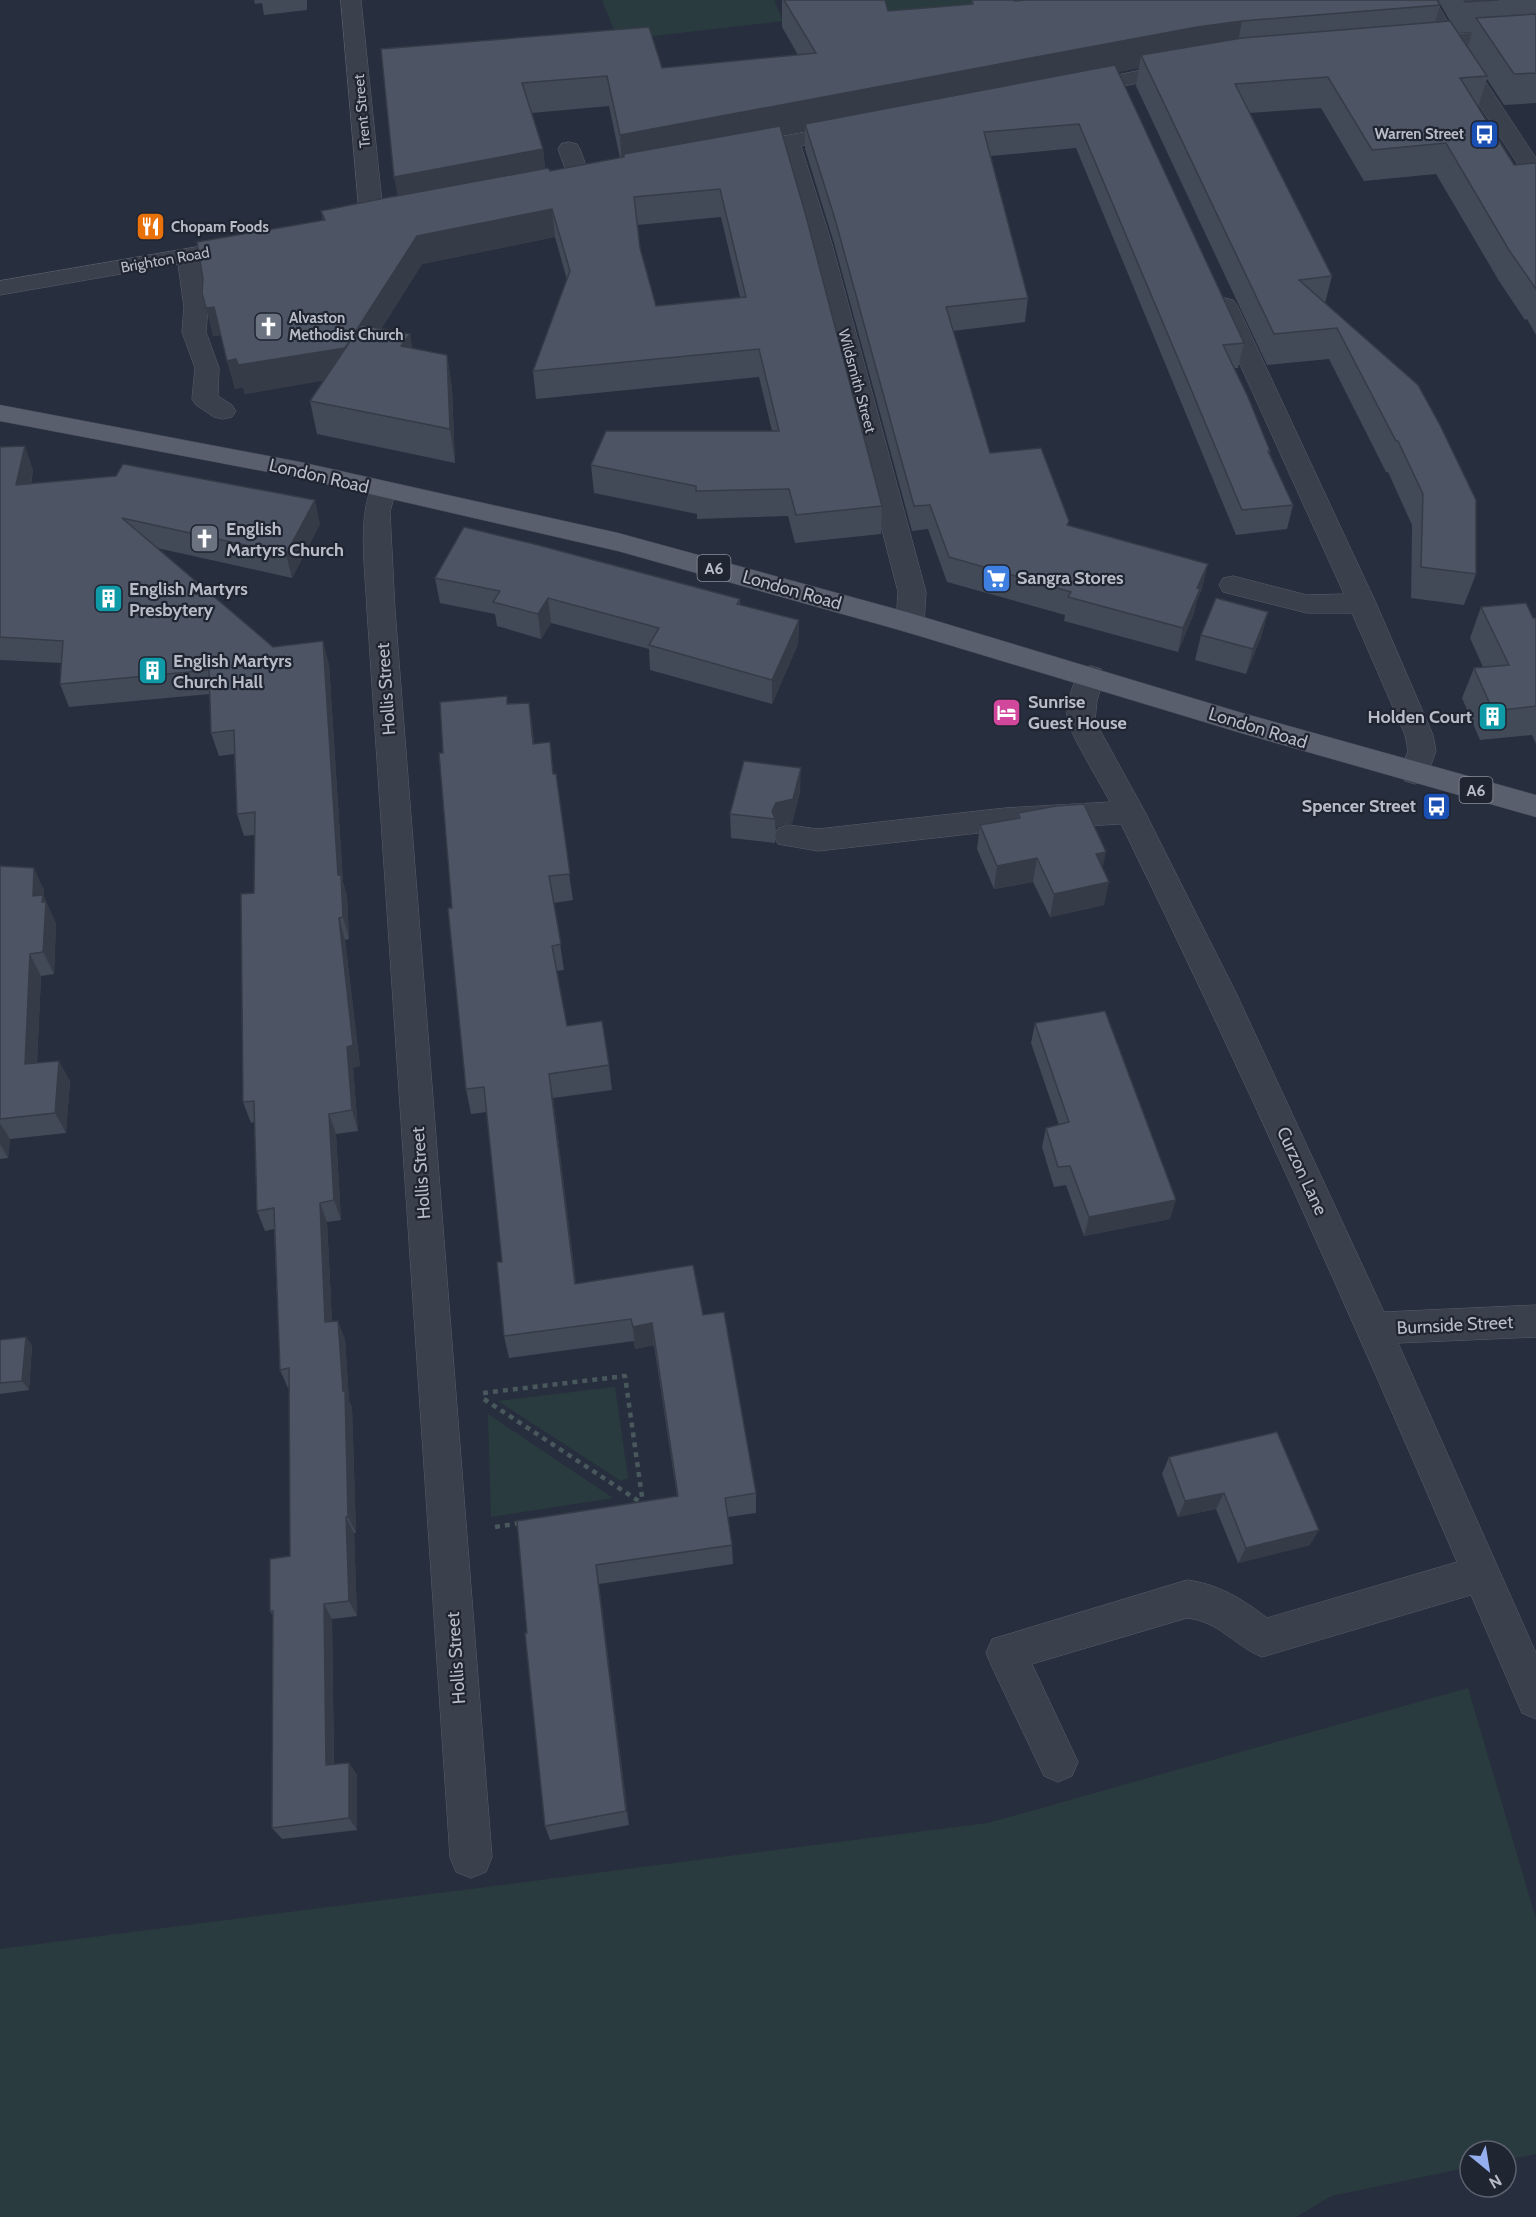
<svg xmlns="http://www.w3.org/2000/svg" width="1536" height="2217" viewBox="0 0 1536 2217" font-family="Cabin,sans-serif">
<rect width="100%" height="100%" fill="#272e3d"/>
<g fill="#2a3b3f">
<polygon points="602,0 774,0 783,21 618,40"/>
<polygon points="792,0 983,0 986,4 798,20"/>
<polygon points="615,1387 628,1478 621,1481 498,1401"/>
<polygon points="488,1414 613,1498 491,1517"/>
<polygon points="1468,1688 1536,1919 1536,2154 1506,2160 1506,2151 1470,2151 1470,2167 1331,2196 1296,2217 0,2217 0,1949 988,1823"/>
</g>
<g fill="none" stroke-linecap="round" stroke-linejoin="round">
<defs>
<g id="minor">
<polygon points="341,0 361,0 384,222 380,227 372,229 364,227 360,222"/>
<polygon points="1415,0 1435,0 1455,34 1536,29 1536,41 1462,46 1536,158 1536,182 1528,180 1442,48 1417,49 1410,47 1406,43 1410,39 1434,36"/>
<polygon points="1181,62 1189,63 1192,68 1189,73 1078,95 1070,94 1067,89 1070,84 1078,83"/>
<polygon points="848,124 856,126 859,131 856,136 801,146 832,244 926,592 924,623 920,630 910,633 900,630 896,623 898,592 808,244 780,150 742,158 734,156 731,151 734,146 742,144"/>
<polygon points="569,142 577,144 580,149 592,182 589,187 581,189 573,187 570,182 558,149 561,144"/>
<polygon points="243,239 251,241 255,246 251,251 201,260 208,307 206,332 219,368 218,396 232,405 236,411 232,417 223,419 214,417 196,405 192,399 195,368 182,332 184,307 178,264 0,295 0,281"/>
<polygon points="1225,298 1233,300 1237,305 1376,603 1433,735 1436,751 1425,781 1415,784 1405,781 1400,773 1408,751 1405,735 1352,613 1307,613 1223,592 1219,585 1223,578 1233,576 1307,595 1344,594 1213,305 1217,300"/>
<path d="M383 481 392 484 396 490 390 512 395 610 492 1857 486 1872 471 1878 456 1872 450 1857 367 610C366 577 356 511 374 484Z"/>
<path d="M1091 666 1101 669 1105 676 1097 700 1095 721 1145 812 1238 997 1384 1312 1536 1305V1337L1398 1343 1536 1653V1719L1522 1713 1471 1595 1262 1657C1233 1645 1220 1622 1187 1618L1032 1664 1078 1762 1072 1776 1058 1782 1044 1776 992 1667 986 1653 992 1639 1187 1580C1218 1584 1243 1599 1267 1618L1457 1562C1350 1313 1240 1066 1121 824L1005 830 818 851 778 844 774 836 778 828 789 825 818 829 1005 808 1110 802C1103 788 1067 729 1067 718 1066 702 1073 683 1081 669Z"/>
</g>
<polygon id="major" points="0,405 300,462 618,533 910,613 1242,713 1536,795 1536,817 1241,733 903,631 618,551 300,478 0,421"/>
</defs>
<use href="#minor" stroke="#595e6b" stroke-width="1"/>
<use href="#major" stroke="#444956" stroke-width="1"/>
<g stroke="#49585d" stroke-width="4.5" stroke-dasharray="5 5" stroke-linecap="butt">
<polyline points="483,1393 625,1376 643,1504"/>
<polyline points="484,1399 643,1504"/>
<polyline points="495,1527 520,1523"/>
</g>
<use href="#minor" fill="#3b404d" fill-rule="evenodd"/>
<use href="#major" fill="#595f6d" fill-rule="evenodd"/>
</g>
<g fill="#424957" fill-rule="evenodd">
<polygon points="254,0 307,0 307,10 264,15 262,3 255,4"/>
<path d="M782 0H885L888 11 971 4 972 0 1440 5 1435 22 1450 21 1438 0H1536V103L1504 105 1487 79 1478 107 1514 165 1536 163V335L1527 319 1525 320 1499 281 1436 174 1364 181 1321 108 1249 113 1332 276 1325 303 1476 574 1464 605 1411 598 1412 525 1388 472H1386L1329 359 1267 365 1136 86 1139 68 1118 72 1244 343 1238 368H1234L1270 451V454L1293 505 1287 529 1236 535 1076 148 991 156 1028 298 1025 322 953 331 990 453 1068 525 1202 589 1197 600 1194 613 1178 652 1064 621 1065 615 947 582 928 529 912 531 834 243 805 149V131L782 135 882 506 881 534 795 543 788 516 697 519V514L594 493 591 465 772 431 759 377 536 399 533 371 567 280 555 237 422 264 381 329 410 334 412 348 447 355 452 389 455 463 317 434 310 401 324 380 245 394 243 387 235 389 221 335 213 336 203 279 323 220 321 211 398 196 381 49 662 68 798 55 782 27ZM1472 32 1468 47 1458 33ZM609 106 620 158 550 171 545 169 543 149 532 113ZM721 217 740 297 656 306 640 248 637 225Z"/>
<polygon points="0,447 33,470 31,484 320,524 292,578 157,548 273,647 329,664 343,882 347,897 349,939 345,940 360,1066 353,1068 358,1131 336,1134 341,1220 327,1222 332,1322 345,1339 349,1401 352,1408 356,1533 354,1533 357,1616 332,1619 334,1764 349,1763 357,1775 357,1830 282,1839 272,1828 273,1616 270,1611 290,1556 289,1387 288,1388 280,1370 274,1229 265,1231 257,1211 254,1122 251,1123 243,1102 254,893 254,835 244,836 237,814 234,754 219,756 211,733 210,694 69,707 60,684 61,663 0,660"/>
<polygon points="435,578 740,599 740,605 799,620 798,644 772,704 650,670 649,649 551,623 541,639 497,626 495,614 440,603"/>
<polygon points="1481,607 1533,618 1536,618 1536,744 1532,735 1480,740 1462,698 1474,668 1483,667 1470,638"/>
<polygon points="1268,612 1261,637 1246,674 1195,660 1201,635"/>
<polygon points="529,703 534,744 554,774 573,900 554,903 564,970 556,971 567,1026 609,1065 612,1090 553,1098 576,1284 703,1315 756,1493 756,1513 728,1517 732,1545 733,1564 599,1584 629,1825 550,1840 545,1826 517,1521 677,1496 654,1345 635,1349 634,1341 509,1358 504,1336 502,1262 487,1112 471,1114 466,1089 452,908 443,753 508,704"/>
<polygon points="800,792 792,823 776,827 775,843 731,838 730,814"/>
<polygon points="1018,813 1103,868 1104,905 1050,917 1033,882 994,889 977,849 980,825 1017,818"/>
<polygon points="0,866 44,890 44,897 56,924 54,974 41,976 37,1063 70,1081 66,1133 10,1139 8,1158 0,1159"/>
<polygon points="1035,1023 1170,1219 1084,1236 1066,1185 1054,1187 1042,1147 1046,1128 1059,1125 1031,1043"/>
<polygon points="26,1337 32,1346 29,1390 0,1394 0,1340"/>
<polygon points="1169,1457 1310,1545 1238,1563 1216,1509 1178,1517 1162,1474"/>
</g>
<g fill="#363c47">
<polygon points="1242,21 1236,52 1141,55 1139,68 807,130 805,124 805,131 622,166 620,135 1197,27"/>
<polygon points="543,149 546,180 400,208 394,177"/>
<polygon points="552,209 555,237 422,264 351,376 245,394 243,387 235,389 227,361 417,236"/>
<polygon points="214,307 221,335 213,336 206,308"/>
<polygon points="410,334 415,368 401,346"/>
<polygon points="447,355 452,389 455,463 450,429"/>
<polygon points="25,446 33,470 25,509 16,485"/>
<polygon points="315,500 320,524 292,578 286,554"/>
<polygon points="1208,564 1202,589 1197,600 1194,613 1178,652 1183,628 1197,588"/>
<polygon points="548,598 551,623 541,639 538,614"/>
<polygon points="1268,612 1261,637 1246,674 1253,649"/>
<polygon points="799,620 798,644 772,704 772,680"/>
<polygon points="323,641 329,664 343,882 347,897 349,939 343,917 338,875"/>
<polygon points="529,703 533,730 536,771 533,744"/>
<polygon points="801,768 800,792 792,823 776,827 775,829 775,819 772,811 776,803"/>
<polygon points="1106,852 1101,876 1096,854"/>
<polygon points="1037,858 1033,882 994,889 997,866"/>
<polygon points="34,868 44,890 44,897 56,924 54,974 43,952 33,896"/>
<polygon points="1109,882 1104,905 1050,917 1054,894"/>
<polygon points="339,918 345,940 360,1066 353,1068 358,1131 352,1110 347,1047"/>
<polygon points="30,954 41,976 36,1085 25,1064"/>
<polygon points="59,1061 70,1081 66,1133 55,1113"/>
<polygon points="549,1074 553,1098 579,1306 575,1284"/>
<polygon points="329,1114 336,1134 341,1220 334,1200"/>
<polygon points="0,1123 10,1139 8,1158 0,1144"/>
<polygon points="1176,1200 1170,1219 1084,1236 1089,1217"/>
<polygon points="320,1203 327,1222 333,1341 325,1322"/>
<polygon points="338,1321 345,1339 349,1401 352,1408 356,1533 348,1517 343,1391"/>
<polygon points="652,1323 654,1345 635,1349 633,1327"/>
<polygon points="26,1337 32,1346 29,1390 22,1381"/>
<polygon points="1224,1493 1216,1509 1178,1517 1185,1501"/>
<polygon points="346,1517 354,1533 357,1616 349,1601"/>
<polygon points="1319,1530 1310,1545 1238,1563 1246,1548"/>
<polygon points="596,1565 599,1584 629,1825 626,1811"/>
<polygon points="324,1604 332,1619 334,1777 326,1765"/>
<polygon points="349,1763 357,1775 357,1830 349,1818"/>
</g>
<g fill="#4d5565" stroke="#363c47" stroke-width="1.5" fill-rule="evenodd">
<polygon points="784,0 885,0 888,11 973,4 972,0 1015,0 1015,1 1026,0 1437,0 1440,5 1242,21 1197,27 620,135 607,76 522,83 543,149 394,177 381,49 649,27 662,68 816,53"/>
<polygon points="1464,0 1499,0 1465,2"/>
<polygon points="1536,14 1536,73 1514,74 1476,18"/>
<polygon points="1450,21 1487,76 1460,78 1514,165 1536,163 1536,289 1509,250 1446,143 1372,150 1328,77 1235,84 1332,276 1299,280 1418,385 1440,425 1476,500 1476,574 1421,567 1423,494 1398,441 1396,441 1337,328 1274,334 1141,55 1242,38"/>
<polygon points="1115,65 1244,343 1223,345 1248,397 1270,451 1268,451 1293,505 1242,510 1079,124 984,132 1028,298 946,307 990,453 1041,448 1069,521 1067,525 1208,564 1197,588 1200,589 1183,628 1068,597 1071,592 949,557 930,505 914,506 835,219 805,124"/>
<path d="M780 126 806 216 882 506 796 515 789 489 696 491V486L591 465 606 431H779L759 349 533 371 570 271 552 209 417 236 345 348 238 365 236 359 227 361 214 307 206 308 202 293 203 279 197 242 325 220 321 211 380 199 548 168 550 171 624 157V154ZM720 189 746 297 656 306 640 248 634 197Z"/>
<polygon points="361,325 410,334 401,346 447,355 450,429 310,401"/>
<polygon points="25,446 16,485 116,476 123,464 315,500 286,554 122,518 273,647 323,641 338,875 341,875 343,917 339,918 353,1045 347,1047 352,1110 329,1114 334,1200 320,1203 325,1322 338,1321 343,1391 345,1391 348,1517 346,1517 349,1601 324,1604 326,1765 349,1763 349,1818 272,1828 273,1611 270,1611 270,1559 290,1556 289,1368 280,1370 274,1208 257,1211 254,1101 243,1102 241,894 254,893 255,812 237,814 234,730 211,733 209,670 60,684 63,641 0,637 0,447"/>
<polygon points="464,527 534,544 740,599 737,604 799,620 772,680 649,645 659,628 548,598 538,614 493,602 500,591 435,578"/>
<polygon points="1216,598 1268,612 1253,649 1201,635"/>
<polygon points="1526,603 1533,618 1536,618 1536,706 1493,711 1474,668 1509,665 1481,607"/>
<polygon points="507,696 507,704 529,703 533,744 550,742 553,774 556,774 570,874 549,876 561,944 552,946 567,1026 602,1021 609,1065 549,1074 575,1284 693,1265 703,1315 724,1312 756,1493 725,1498 732,1545 596,1565 626,1811 545,1826 525,1633 527,1633 517,1521 678,1496 652,1323 633,1327 631,1319 504,1336 497,1262 502,1262 484,1087 466,1089 448,908 452,908 439,753 443,753 440,702"/>
<polygon points="744,761 801,768 793,799 776,803 772,811 775,819 730,814"/>
<polygon points="1084,804 1106,852 1096,854 1109,882 1054,894 1037,858 997,866 980,825 1020,818 1018,813 1056,806"/>
<polygon points="0,866 34,868 33,896 43,895 42,902 46,902 43,952 30,954 25,1064 59,1061 55,1113 0,1119"/>
<polygon points="1105,1011 1176,1200 1089,1217 1070,1166 1058,1167 1046,1128 1069,1122 1035,1023"/>
<polygon points="26,1337 22,1381 0,1383 0,1340"/>
<polygon points="1277,1432 1319,1530 1246,1548 1224,1493 1185,1501 1169,1457"/>
</g>
<defs>
<symbol id="bus-square" viewBox="-11 -11 22 22"><rect x="-9" y="-9" width="18" height="18" rx="4" fill="#1a4fb4" stroke="#202532"/><path d="M-5-6H5V4H4V6H2V4H-2V6H-4V4H-5ZM-3.5-4V0h7V-4ZM-3.5 1.2v1.5H-2V1.2ZM2 1.2v1.5H3.5V1.2Z" fill="#fff"/></symbol>
<symbol id="restaurant-square" viewBox="-11 -11 22 22"><rect x="-9" y="-9" width="18" height="18" rx="4" fill="#e8710a" stroke="#202532"/><path d="M-5-6h1v4h1v-4h1v4h1v-4h1v5L-1.5 .5V6h-2V.5L-5-1ZM5-6V6H3V1.5H1.5Q1.5-4 5-6Z" fill="#fff"/></symbol>
<symbol id="church-square" viewBox="-11 -11 22 22"><rect x="-9" y="-9" width="18" height="18" rx="4" fill="#6b7280" stroke="#202532"/><path d="M-1.2-6h2.4v3.5h3.3v2.4h-3.3V6h-2.4V-.1h-3.3v-2.4h3.3Z" fill="#fff"/></symbol>
<symbol id="supermarket-square" viewBox="-11 -11 22 22"><rect x="-9" y="-9" width="18" height="18" rx="4" fill="#3f7fe0" stroke="#202532"/><path d="M-6-5.5h2.5l.6 2H6L4.5 2H-2.5L-4.4-4H-6ZM-1.5 3.2a1.3 1.3 0 1 0 .1 0ZM3 3.2a1.3 1.3 0 1 0 .1 0Z" fill="#fff"/></symbol>
<symbol id="building-square" viewBox="-11 -11 22 22"><rect x="-9" y="-9" width="18" height="18" rx="4" fill="#0f9aa8" stroke="#202532"/><path d="M-4-6H4V6H1V3H-1V6H-4ZM-2.5-4.3h1.7v1.8h-1.7ZM.8-4.3h1.7v1.8H.8ZM-2.5-1h1.7V.8h-1.7ZM.8-1h1.7V.8H.8Z" fill="#fff"/></symbol>
<symbol id="hotel-square" viewBox="-11 -11 22 22"><rect x="-9" y="-9" width="18" height="18" rx="4" fill="#d1479c" stroke="#202532"/><path d="M-6-4.5h1.5V1H6V5H4.5V3h-9V5H-6ZM-4 0a1.8 1.8 0 1 1 3.6 0ZM.5 0V-2.5h3Q6-2.5 6 0Z" fill="#fff"/></symbol>
</defs>
<g fill-rule="evenodd">
<use href="#bus-square" x="1468" y="118" width="33" height="33"/>
<use href="#restaurant-square" x="134" y="210" width="33" height="33"/>
<use href="#church-square" x="252" y="310" width="33" height="33"/>
<use href="#church-square" x="188" y="522" width="33" height="33"/>
<use href="#supermarket-square" x="980" y="562" width="33" height="33"/>
<use href="#building-square" x="92" y="582" width="33" height="33"/>
<use href="#building-square" x="136" y="654" width="33" height="33"/>
<use href="#hotel-square" x="990" y="696" width="33" height="33"/>
<use href="#building-square" x="1476" y="700" width="33" height="33"/>
<use href="#bus-square" x="1420" y="790" width="33" height="33"/>
</g>
<g text-anchor="middle" stroke-width="4.5" stroke-linejoin="round" paint-order="stroke">
<g font-size="15" fill="#b7bcc8" stroke="#202532">
<text transform="translate(362 111) rotate(-95)" y="5">Trent Street</text>
<text transform="translate(165 260) rotate(-10)" y="5">Brighton Road</text>
<text transform="translate(857 381) rotate(75)" y="5">Wildsmith Street</text>
</g>
<g font-size="15" font-weight="bold" fill="#b7bcc8" stroke="#202532" text-anchor="start">
<text x="1464" y="139" text-anchor="end">Warren Street</text>
<text x="171" y="232">Chopam Foods</text>
<text x="289" y="323">Alvaston<tspan x="289" dy="17">Methodist Church</tspan></text>
</g>
<g fill="#202532" stroke="#8a8f9b" stroke-width="1.5">
<rect x="697.5" y="555" width="33" height="26" rx="4.5"/>
<rect x="1459.5" y="777" width="33" height="26" rx="4.5"/>
</g>
<g font-size="16" font-weight="bold" fill="#b7bcc8">
<text x="714" y="574">A6</text>
<text x="1476" y="796">A6</text>
</g>
<g font-size="18" fill="#b7bcc8" stroke="#202532">
<text transform="translate(319 476) rotate(13)" y="6">London Road</text>
<text transform="translate(792 590) rotate(16)" y="6">London Road</text>
<text transform="translate(386 689) rotate(-94)" y="6">Hollis Street</text>
<text transform="translate(1258 728) rotate(17)" y="6">London Road</text>
<text transform="translate(1302 1171) rotate(65)" y="6">Curzon Lane</text>
<text transform="translate(421 1173) rotate(-94)" y="6">Hollis Street</text>
<text transform="translate(1455 1325) rotate(-3)" y="6">Burnside Street</text>
<text transform="translate(456 1658) rotate(-94)" y="6">Hollis Street</text>
</g>
<g font-size="18" font-weight="bold" fill="#b7bcc8" stroke="#202532" text-anchor="start">
<text x="226" y="535">English<tspan x="226" dy="21">Martyrs Church</tspan></text>
<text x="1017" y="584">Sangra Stores</text>
<text x="129" y="595">English Martyrs<tspan x="129" dy="21">Presbytery</tspan></text>
<text x="173" y="667">English Martyrs<tspan x="173" dy="21">Church Hall</tspan></text>
<text x="1028" y="708">Sunrise<tspan x="1028" dy="21">Guest House</tspan></text>
<text x="1472" y="723" text-anchor="end">Holden Court</text>
<text x="1416" y="812" text-anchor="end">Spencer Street</text>
</g>
</g>
<g transform="translate(1488 2169) rotate(150)"><circle r="28" fill="#202532" stroke="#5c616e" stroke-width="1.5"/>
<path d="M0-4.5L10 22L0 15L-10 22Z" fill="#95afee"/>
<text y="-9" font-size="16" font-weight="bold" text-anchor="middle" fill="#b7bcc8">N</text>
</g>
</svg>
